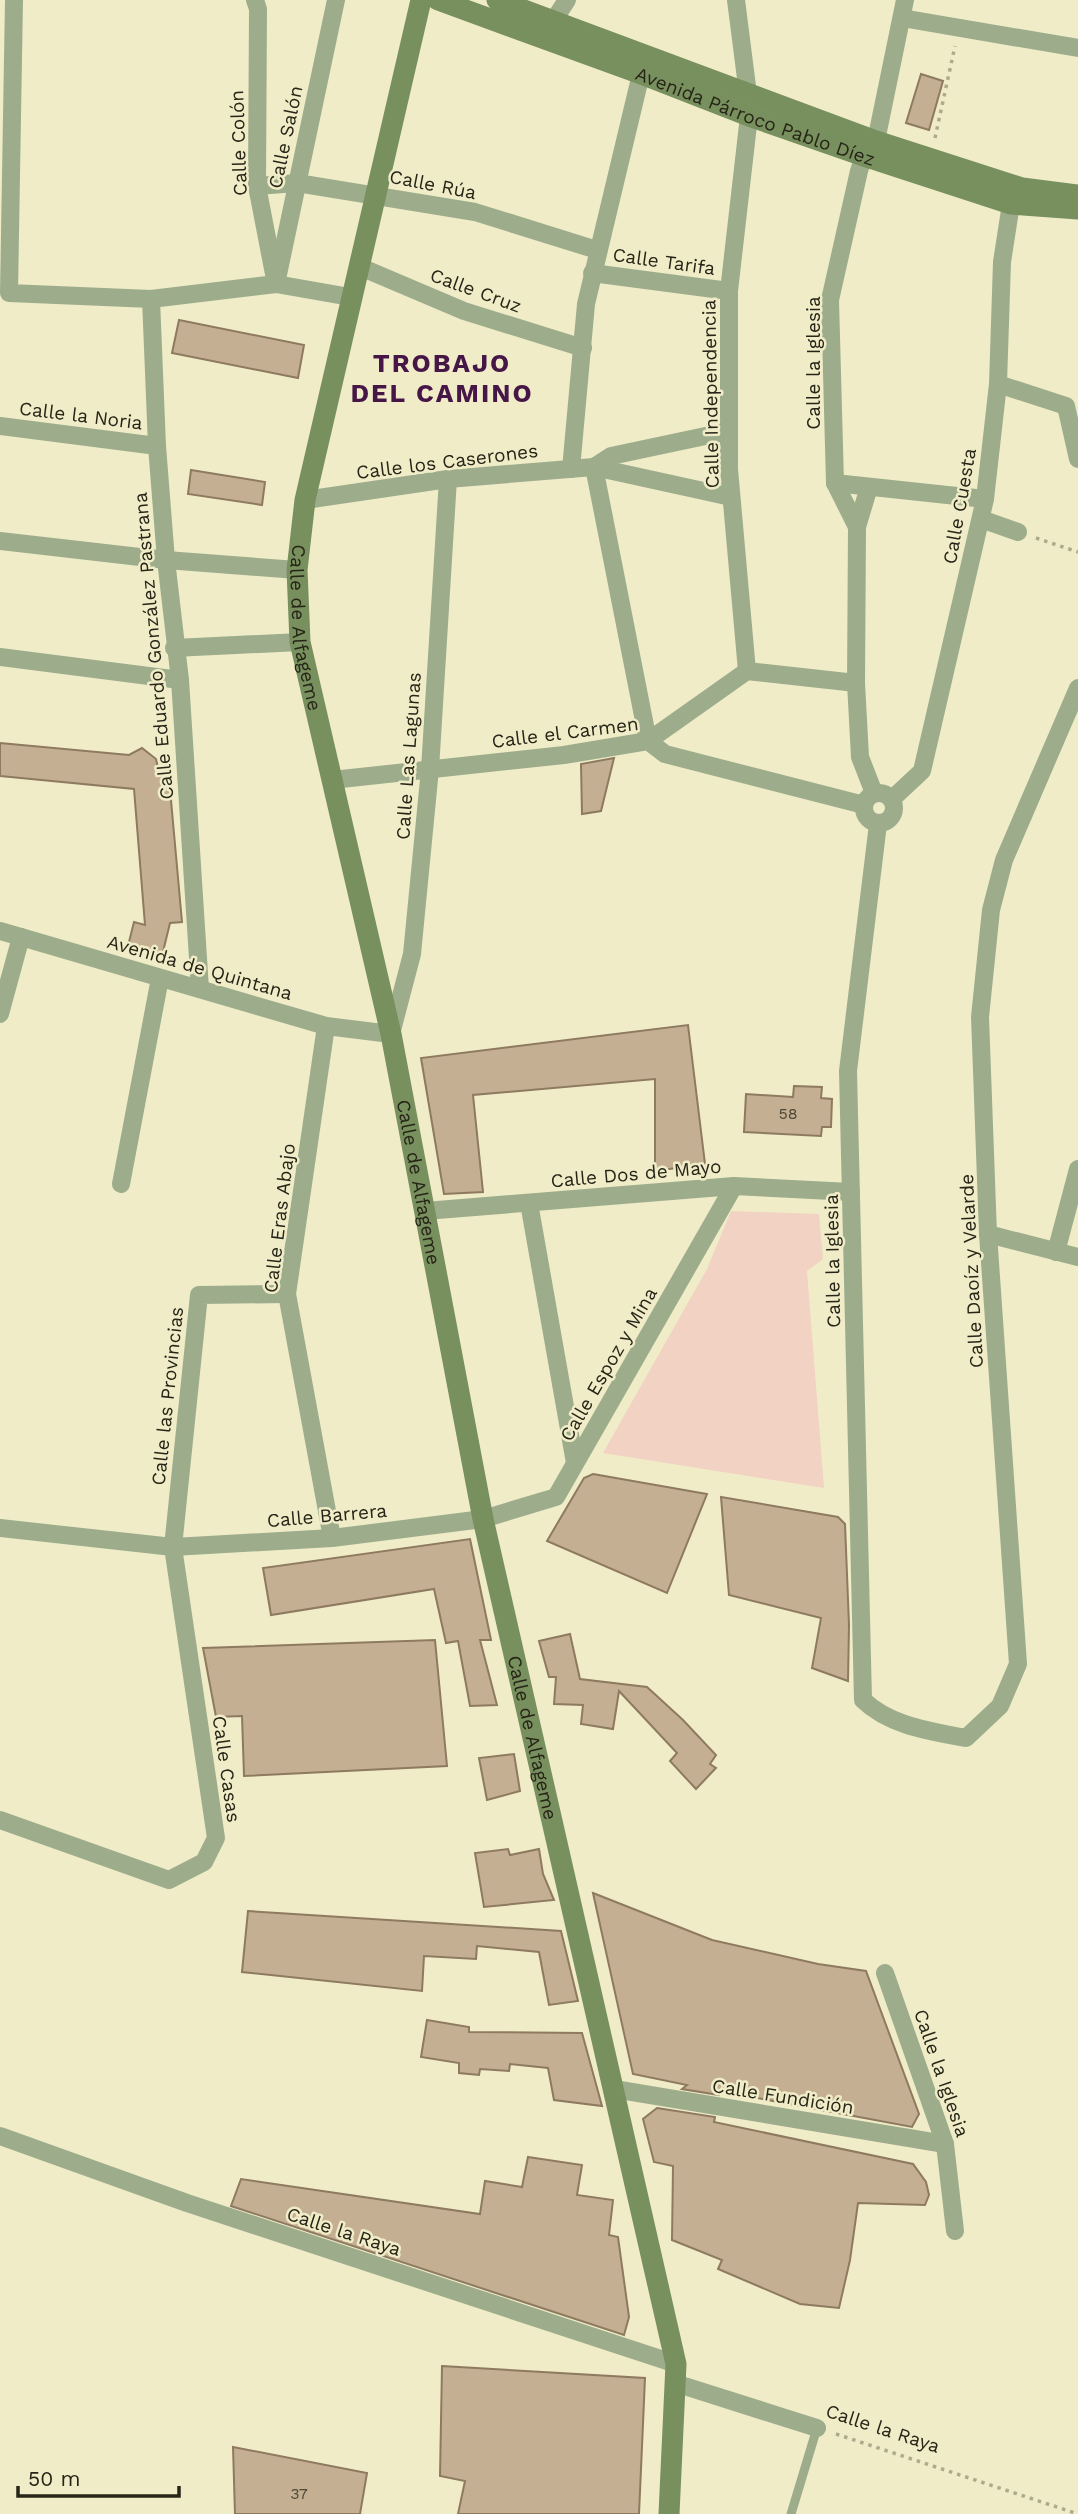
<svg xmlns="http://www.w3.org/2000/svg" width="1078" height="2514" viewBox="0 0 1078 2514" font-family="'Work Sans',sans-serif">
<rect width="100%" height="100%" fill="#f0ecc8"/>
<polygon fill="#f1d2c3" points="731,1211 819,1214 823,1259 807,1271 824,1488 603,1453 707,1269"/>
<g fill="#c4af92" stroke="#8e7a5f" stroke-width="2">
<polygon points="921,74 943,81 929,130 906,123"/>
<polygon points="179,320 304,345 298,378 172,353"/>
<polygon points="191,470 265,482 262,505 188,494"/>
<polygon points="0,743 129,755 142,748 156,759 158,768 168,767 182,922 170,923 162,956 128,946 134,922 145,925 134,789 0,776"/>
<polygon points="614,758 601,811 582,814 581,764"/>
<polygon points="688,1025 705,1164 655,1171 655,1079 473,1095 483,1192 444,1194 421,1058"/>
<polygon points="794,1086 822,1087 821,1098 832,1099 831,1127 822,1127 821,1136 744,1132 746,1094 793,1097"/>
<polygon points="593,1474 707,1494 667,1593 547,1541 584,1478"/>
<polygon points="721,1497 838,1517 845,1524 849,1625 848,1681 812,1668 821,1618 729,1595"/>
<polygon points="470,1539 491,1640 480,1640 497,1705 470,1706 458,1641 446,1643 434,1589 271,1615 263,1568"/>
<polygon points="570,1634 580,1679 647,1687 683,1720 716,1755 710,1764 716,1768 696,1789 670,1761 677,1753 619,1691 613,1729 581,1724 583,1705 554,1704 556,1677 549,1677 539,1641"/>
<polygon points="435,1640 447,1766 244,1776 242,1716 216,1717 203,1648"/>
<polygon points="514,1754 520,1791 487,1800 479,1758"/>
<polygon points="508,1849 510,1855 539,1849 543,1874 554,1900 484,1907 475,1853"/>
<polygon points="593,1893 712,1940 818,1964 866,1971 919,2114 912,2127 720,2091 719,2095 682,2089 687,2085 633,2074"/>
<polygon points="248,1911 561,1931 578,2001 549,2005 539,1952 477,1946 476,1959 424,1956 422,1991 242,1972"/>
<polygon points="427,2020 469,2027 469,2032 582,2033 602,2106 554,2100 548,2068 510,2064 509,2071 480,2069 479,2075 459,2073 459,2063 421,2057"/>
<polygon points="657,2108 715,2117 714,2122 913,2164 926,2182 929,2195 925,2205 858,2203 850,2260 839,2308 800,2304 718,2269 722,2260 672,2240 673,2166 654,2162 643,2119"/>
<polygon points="528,2157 582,2165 577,2195 613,2200 609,2235 618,2237 629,2317 624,2335 231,2206 241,2179 480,2214 485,2181 522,2187"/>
<polygon points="442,2366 645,2378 639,2514 458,2514 465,2481 440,2476"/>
<polygon points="233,2447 367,2473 360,2514 235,2514"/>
</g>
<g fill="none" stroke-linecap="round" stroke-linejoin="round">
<g stroke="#adaa8d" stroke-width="3.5" stroke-dasharray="3.5 5" stroke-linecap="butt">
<polyline points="935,138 955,46"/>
<polyline points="1036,538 1078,552"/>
<polyline points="836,2434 1078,2514"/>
</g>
<polyline stroke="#9dad8c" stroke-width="9" points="791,2514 817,2428"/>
<g stroke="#9dad8c" stroke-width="18">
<polyline points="14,0 9,293 151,299 276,284 350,297"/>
<polyline points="255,0 258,9 257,186 274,274"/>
<polyline points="736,0 748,94 749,116 729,291 729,469 747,671"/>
<polyline points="902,18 1078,48"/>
<polyline points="546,32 567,0"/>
<polyline points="257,186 297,183 475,212 597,250"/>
<polyline points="358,266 464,311 583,348"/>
<polyline points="592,273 729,291"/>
<polyline points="276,284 336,0"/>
<polyline points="151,299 157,446 166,560 180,680 200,989"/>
<polyline points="998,384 1066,406 1078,459"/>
<polyline points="0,426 157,446"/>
<polyline points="594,467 648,741 747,671 856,683"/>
<polyline points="594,467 611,456 729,431"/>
<polyline points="571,469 586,304 641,74"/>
<polyline points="835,483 985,499"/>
<polyline points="305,500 448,479 594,467 731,497"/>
<polyline points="981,519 1018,532"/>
<polyline points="857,527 869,487"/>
<polyline points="0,541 166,560 297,570"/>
<polyline points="174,648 300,642"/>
<polyline points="0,657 180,680"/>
<polyline points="332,780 564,755 648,741 665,754 864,805"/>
<circle cx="879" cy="808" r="15"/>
<polyline points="874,793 860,757 856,683 857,527 835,483 830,300 859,171 864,156 876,141 905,0"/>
<polyline points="892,799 922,771 985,499 998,384 1002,262 1011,204"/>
<path d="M878 824 848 1071 863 1700C890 1726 930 1731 966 1738L1000 1706 1018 1664 988 1234 980 1017 991 910 1004 860 1078 688"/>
<polyline points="0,931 326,1026 391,1034 412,954 430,769 448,479"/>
<polyline points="0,1014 21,937"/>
<polyline points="326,1026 287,1294 332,1538"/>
<polyline points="121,1184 160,978"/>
<polyline points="529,1203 575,1463"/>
<polyline points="425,1211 734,1186 851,1192"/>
<polyline points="988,1234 1078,1257"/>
<polyline points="1056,1252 1078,1169"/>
<polyline points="0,1528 173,1547 332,1538 483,1519 556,1497 734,1186"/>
<polyline points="0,1820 169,1880 204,1862 216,1838 173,1547 199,1295 287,1294"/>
<polyline points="885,1973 945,2144 955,2231"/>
<polyline points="614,2089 945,2144"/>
<polyline points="0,2136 187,2203 676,2364"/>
<polyline points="675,2383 817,2428"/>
</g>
<g stroke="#788f5e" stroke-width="21">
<path id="s1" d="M421 0 305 500 297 570 300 642 391 1034 483 1519 676 2364 669 2514"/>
<path id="s2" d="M438 0 641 74 749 116 864 156 1011 204 1078 209"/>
<polyline points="497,0 876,141 1022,188 1078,195"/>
</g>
</g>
<g text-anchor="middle" stroke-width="5" stroke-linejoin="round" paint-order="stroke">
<g font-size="16" fill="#4e4836">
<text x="788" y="1119">58</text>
<text x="299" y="2499">37</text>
</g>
<g font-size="19" fill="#262517" stroke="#f0ecc8">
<text dy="7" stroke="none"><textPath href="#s2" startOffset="338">Avenida Párroco Pablo Díez</textPath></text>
<text transform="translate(285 137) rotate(-78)" y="7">Calle Salón</text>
<text transform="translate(238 143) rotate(-92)" y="7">Calle Colón</text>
<text transform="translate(433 184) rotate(11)" y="7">Calle Rúa</text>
<text transform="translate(664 261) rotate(8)" y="7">Calle Tarifa</text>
<text transform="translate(476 290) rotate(20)" y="7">Calle Cruz</text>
<text transform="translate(813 363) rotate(-90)" y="7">Calle la Iglesia</text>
<text transform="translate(710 394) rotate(-91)" y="7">Calle Independencia</text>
<text transform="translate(81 415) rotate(7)" y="7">Calle la Noria</text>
<text transform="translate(447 461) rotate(-7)" y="7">Calle los Caserones</text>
<text transform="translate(959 506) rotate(-80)" y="7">Calle Cuesta</text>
<text dy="7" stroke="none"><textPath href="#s1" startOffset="642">Calle de Alfageme</textPath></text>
<text transform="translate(153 646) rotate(-95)" y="7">Calle Eduardo González Pastrana</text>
<text transform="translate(565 732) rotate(-7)" y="7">Calle el Carmen</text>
<text transform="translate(408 756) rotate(-86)" y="7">Calle Las Lagunas</text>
<text transform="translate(200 967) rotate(16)" y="7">Avenida de Quintana</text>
<text transform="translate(636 1173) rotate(-5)" y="7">Calle Dos de Mayo</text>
<text dy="7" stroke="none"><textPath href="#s1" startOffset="1209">Calle de Alfageme</textPath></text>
<text transform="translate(279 1218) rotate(-83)" y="7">Calle Eras Abajo</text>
<text transform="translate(832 1261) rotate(-91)" y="7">Calle la Iglesia</text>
<text transform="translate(971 1271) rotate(-93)" y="7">Calle Daoíz y Velarde</text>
<text transform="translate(608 1364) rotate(-60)" y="7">Calle Espoz y Mina</text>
<text transform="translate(167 1396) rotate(-84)" y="7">Calle las Provincias</text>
<text transform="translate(327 1515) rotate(-5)" y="7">Calle Barrera</text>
<text dy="7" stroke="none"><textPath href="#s1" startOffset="1776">Calle de Alfageme</textPath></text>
<text transform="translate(227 1769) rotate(82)" y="7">Calle Casas</text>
<text transform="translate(942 2073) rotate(71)" y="7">Calle la Iglesia</text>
<text transform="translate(783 2096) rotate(9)" y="7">Calle Fundición</text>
<text transform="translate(344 2231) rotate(18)" y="7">Calle la Raya</text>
<text transform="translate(883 2428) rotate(18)" y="7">Calle la Raya</text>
</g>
<g font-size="26" font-weight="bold" letter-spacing="2" fill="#461647" stroke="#f0ecc8">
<text x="442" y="372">TROBAJO<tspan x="442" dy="30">DEL CAMINO</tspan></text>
</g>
</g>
<path d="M18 2486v10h161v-10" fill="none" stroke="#262517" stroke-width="3.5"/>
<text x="28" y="2486" font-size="21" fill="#262517" stroke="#f0ecc8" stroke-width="5" paint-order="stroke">50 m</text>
</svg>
